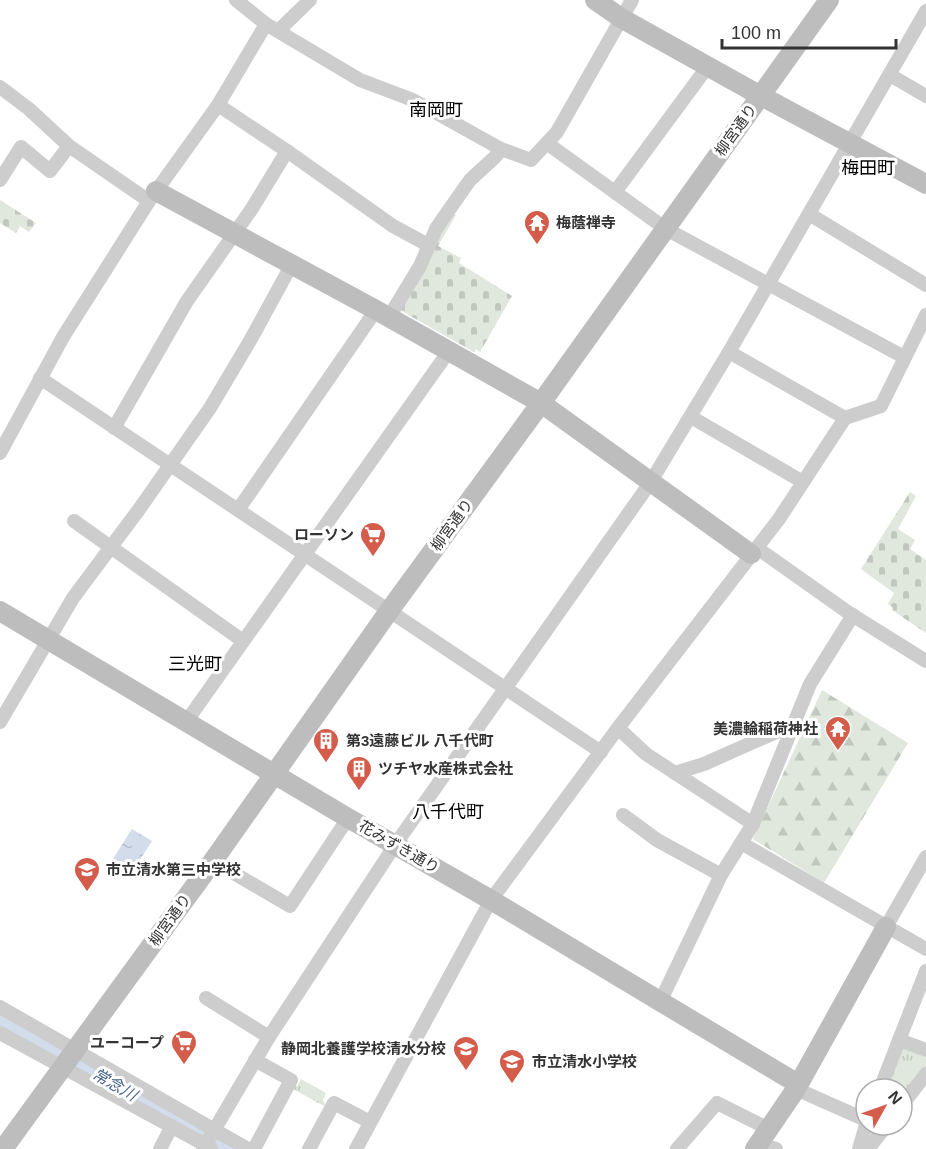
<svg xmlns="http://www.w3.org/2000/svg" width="926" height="1149" viewBox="0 0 926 1149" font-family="Arial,'Noto Sans JP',sans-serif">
<defs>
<pattern id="grass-tufts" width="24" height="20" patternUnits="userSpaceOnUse" patternTransform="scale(1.5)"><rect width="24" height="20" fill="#e0e8dd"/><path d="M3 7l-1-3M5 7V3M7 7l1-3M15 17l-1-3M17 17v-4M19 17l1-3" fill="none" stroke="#c1c7be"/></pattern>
<pattern id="forest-firs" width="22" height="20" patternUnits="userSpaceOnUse" patternTransform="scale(1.5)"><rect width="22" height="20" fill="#e0e8dd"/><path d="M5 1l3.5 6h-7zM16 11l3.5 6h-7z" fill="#c1c7be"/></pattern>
<pattern id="cemetery-stones" width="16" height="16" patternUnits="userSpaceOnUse" patternTransform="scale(1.5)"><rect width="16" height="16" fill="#e0e8dd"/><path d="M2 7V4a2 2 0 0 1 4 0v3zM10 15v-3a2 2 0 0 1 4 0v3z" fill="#c1c7be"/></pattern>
<pattern id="water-ripples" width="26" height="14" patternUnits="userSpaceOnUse" patternTransform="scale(1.5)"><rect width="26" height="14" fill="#d2dceb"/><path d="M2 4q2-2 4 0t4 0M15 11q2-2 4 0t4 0" fill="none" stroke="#b5bdca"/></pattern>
</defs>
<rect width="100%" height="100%" fill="#fff"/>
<g fill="url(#grass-tufts)">
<polygon points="902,1044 926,1054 926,1071 902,1102 902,1089 884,1089"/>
<polygon points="301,1079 326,1093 323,1100 326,1107 291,1088 297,1086"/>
</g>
<polygon fill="url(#forest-firs)" points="822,690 908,743 824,883 753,839"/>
<g fill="url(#cemetery-stones)">
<polygon points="0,200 36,223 29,232 20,226 16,233 0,223"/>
<polygon points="450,211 456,215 438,246 461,258 459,263 512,296 480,352 476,349 474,352 398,309"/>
<polygon points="910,492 916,496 898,529 915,540 910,549 926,560 926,633 892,610 893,608 888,604 894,593 861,569"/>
</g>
<polygon fill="url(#water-ripples)" points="132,829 152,841 129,877 109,865"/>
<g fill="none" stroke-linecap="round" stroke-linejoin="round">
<polyline stroke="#d2dceb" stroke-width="21" points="0,1019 119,1084 148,1103 229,1149"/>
<g stroke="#cdcdcd" stroke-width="14">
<polyline points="236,0 266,24 360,80 413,100 501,149 531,160 557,132 632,0"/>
<polyline points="278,31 310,0"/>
<polyline points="890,75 926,96"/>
<polyline points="0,87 29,109 69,146 149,201"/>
<polyline points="218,105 287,151 393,226 428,245"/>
<polyline points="548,144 666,229 904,357"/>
<polyline points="0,180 21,147 50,171 69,146"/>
<polyline points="615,192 708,66"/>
<polyline points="809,214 926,285"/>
<polyline points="389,317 420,266 436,229 444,217 470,180 495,157 501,149"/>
<polyline points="729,352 845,418"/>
<polyline points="40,378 601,752"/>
<polyline points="691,417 803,482"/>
<polyline points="114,428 187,301 251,210 287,151"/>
<polyline points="0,453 63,337 149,201 218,105 266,24"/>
<polyline points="238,510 376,310"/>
<polyline points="74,521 243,641"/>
<polyline points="757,548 849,613 926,661"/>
<polyline points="0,722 73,598 140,508 210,408 251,339 292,264"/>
<polyline points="186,722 449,351"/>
<polyline points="618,728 646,754 753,824 741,843 926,949"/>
<polyline points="675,773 704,764 792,725"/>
<polyline points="623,815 657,840 721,875"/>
<polyline points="753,824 810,684 853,615"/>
<polyline points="213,861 290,906 348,818"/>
<polyline points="886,927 926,857"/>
<polyline points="206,998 269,1037"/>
<polyline points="660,1002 721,875 741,843"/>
<polyline points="0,1007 248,1149"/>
<polyline points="0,1033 211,1148"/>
<polyline points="899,1040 926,1050"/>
<polyline points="796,1089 866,1120"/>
<polyline points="880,1089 926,971"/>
<polyline points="902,1105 926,1074"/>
<polyline points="759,1144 776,1149"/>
<polyline points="160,1149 172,1126"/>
<polyline points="203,1149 269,1037 395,845 650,483 729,352 926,11"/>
<polyline points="254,1149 291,1080 255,1060"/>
<polyline points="309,1149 334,1103 370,1122"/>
<polyline points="356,1149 491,900 618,728 779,519 845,418 881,406 926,315"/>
<polyline points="677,1149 717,1103 769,1129"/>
<polyline points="859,1149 866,1125"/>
<polyline points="868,1149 887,1125"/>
</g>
<g stroke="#bdbdbd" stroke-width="20">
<polyline points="595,0 621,18 761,96 926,184"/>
<polyline points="156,191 376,310 541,403 751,554"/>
<polyline points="0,611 348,818 491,900 798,1084"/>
<polyline points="3,1149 213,861 389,611 541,403 829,0"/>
<polyline points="755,1149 796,1089 886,927"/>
</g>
</g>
<defs>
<symbol id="temple-pin" viewBox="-11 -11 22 30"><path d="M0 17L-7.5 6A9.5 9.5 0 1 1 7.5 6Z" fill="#d45c4a" stroke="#fff"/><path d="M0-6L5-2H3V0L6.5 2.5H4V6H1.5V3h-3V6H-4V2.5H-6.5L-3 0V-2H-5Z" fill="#fff"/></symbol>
<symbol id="supermarket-pin" viewBox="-11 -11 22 30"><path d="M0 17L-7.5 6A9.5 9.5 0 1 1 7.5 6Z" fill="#d45c4a" stroke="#fff"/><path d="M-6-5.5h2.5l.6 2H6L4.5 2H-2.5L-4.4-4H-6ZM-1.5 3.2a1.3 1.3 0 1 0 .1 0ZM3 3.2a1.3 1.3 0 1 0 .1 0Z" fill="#fff"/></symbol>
<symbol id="building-pin" viewBox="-11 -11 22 30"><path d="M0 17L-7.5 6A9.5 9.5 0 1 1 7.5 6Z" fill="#d45c4a" stroke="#fff"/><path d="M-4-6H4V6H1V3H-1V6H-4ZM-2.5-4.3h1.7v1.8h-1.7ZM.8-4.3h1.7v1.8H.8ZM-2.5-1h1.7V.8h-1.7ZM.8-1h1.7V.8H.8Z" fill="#fff"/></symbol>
<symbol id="school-pin" viewBox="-11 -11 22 30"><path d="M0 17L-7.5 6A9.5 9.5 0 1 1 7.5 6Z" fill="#d45c4a" stroke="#fff"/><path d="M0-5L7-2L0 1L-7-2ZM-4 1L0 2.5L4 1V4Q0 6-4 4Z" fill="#fff"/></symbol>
</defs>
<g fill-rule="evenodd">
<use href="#temple-pin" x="522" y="208" width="30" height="40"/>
<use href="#supermarket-pin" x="358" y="520" width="30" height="40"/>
<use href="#temple-pin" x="823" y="714" width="30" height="40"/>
<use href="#building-pin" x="311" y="726" width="30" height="40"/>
<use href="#building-pin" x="344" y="754" width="30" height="40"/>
<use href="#school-pin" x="72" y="855" width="30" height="40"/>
<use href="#supermarket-pin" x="169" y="1028" width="30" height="40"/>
<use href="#school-pin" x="451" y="1034" width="30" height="40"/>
<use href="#school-pin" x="497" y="1047" width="30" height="40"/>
</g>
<g text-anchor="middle" stroke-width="6" stroke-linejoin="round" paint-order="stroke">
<g font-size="15" fill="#333" stroke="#fff">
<text transform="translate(736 130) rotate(-54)" y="5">柳宮通り</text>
<text transform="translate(452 525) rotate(-54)" y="5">柳宮通り</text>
<text transform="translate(399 847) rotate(30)" y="5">花みずき通り</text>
<text transform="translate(170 920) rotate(-54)" y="5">柳宮通り</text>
</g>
<g font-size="15" font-weight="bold" fill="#333" stroke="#fff" text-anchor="start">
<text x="556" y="228">梅蔭禅寺</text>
<text x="354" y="540" text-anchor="end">ローソン</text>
<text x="818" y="734" text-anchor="end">美濃輪稲荷神社</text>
<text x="346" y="746">第3遠藤ビル 八千代町</text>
<text x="378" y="774">ツチヤ水産株式会社</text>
<text x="106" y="875">市立清水第三中学校</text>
<text x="164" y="1048" text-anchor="end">ユーコープ</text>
<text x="446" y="1054" text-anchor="end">静岡北養護学校清水分校</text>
<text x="532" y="1067">市立清水小学校</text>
</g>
<g font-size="16" font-style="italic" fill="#48648d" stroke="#fff">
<text transform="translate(115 1084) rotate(30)" y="6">常念川</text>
</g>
<g font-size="18" fill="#000" stroke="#fff">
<text x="436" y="116">南岡町</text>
<text x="868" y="174">梅田町</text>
<text x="195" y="670">三光町</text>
<text x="448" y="818">八千代町</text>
</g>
</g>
<g transform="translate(884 1107) rotate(50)"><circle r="28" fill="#ffffff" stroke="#adadad" stroke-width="1.5"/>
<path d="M0-4.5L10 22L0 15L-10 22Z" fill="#d45c4a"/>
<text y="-9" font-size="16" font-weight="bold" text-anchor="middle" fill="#333333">N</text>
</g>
<path d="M722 39v9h174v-9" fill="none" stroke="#333333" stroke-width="3"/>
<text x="731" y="39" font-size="18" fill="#333333" stroke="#ffffff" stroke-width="4.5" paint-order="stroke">100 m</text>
</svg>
